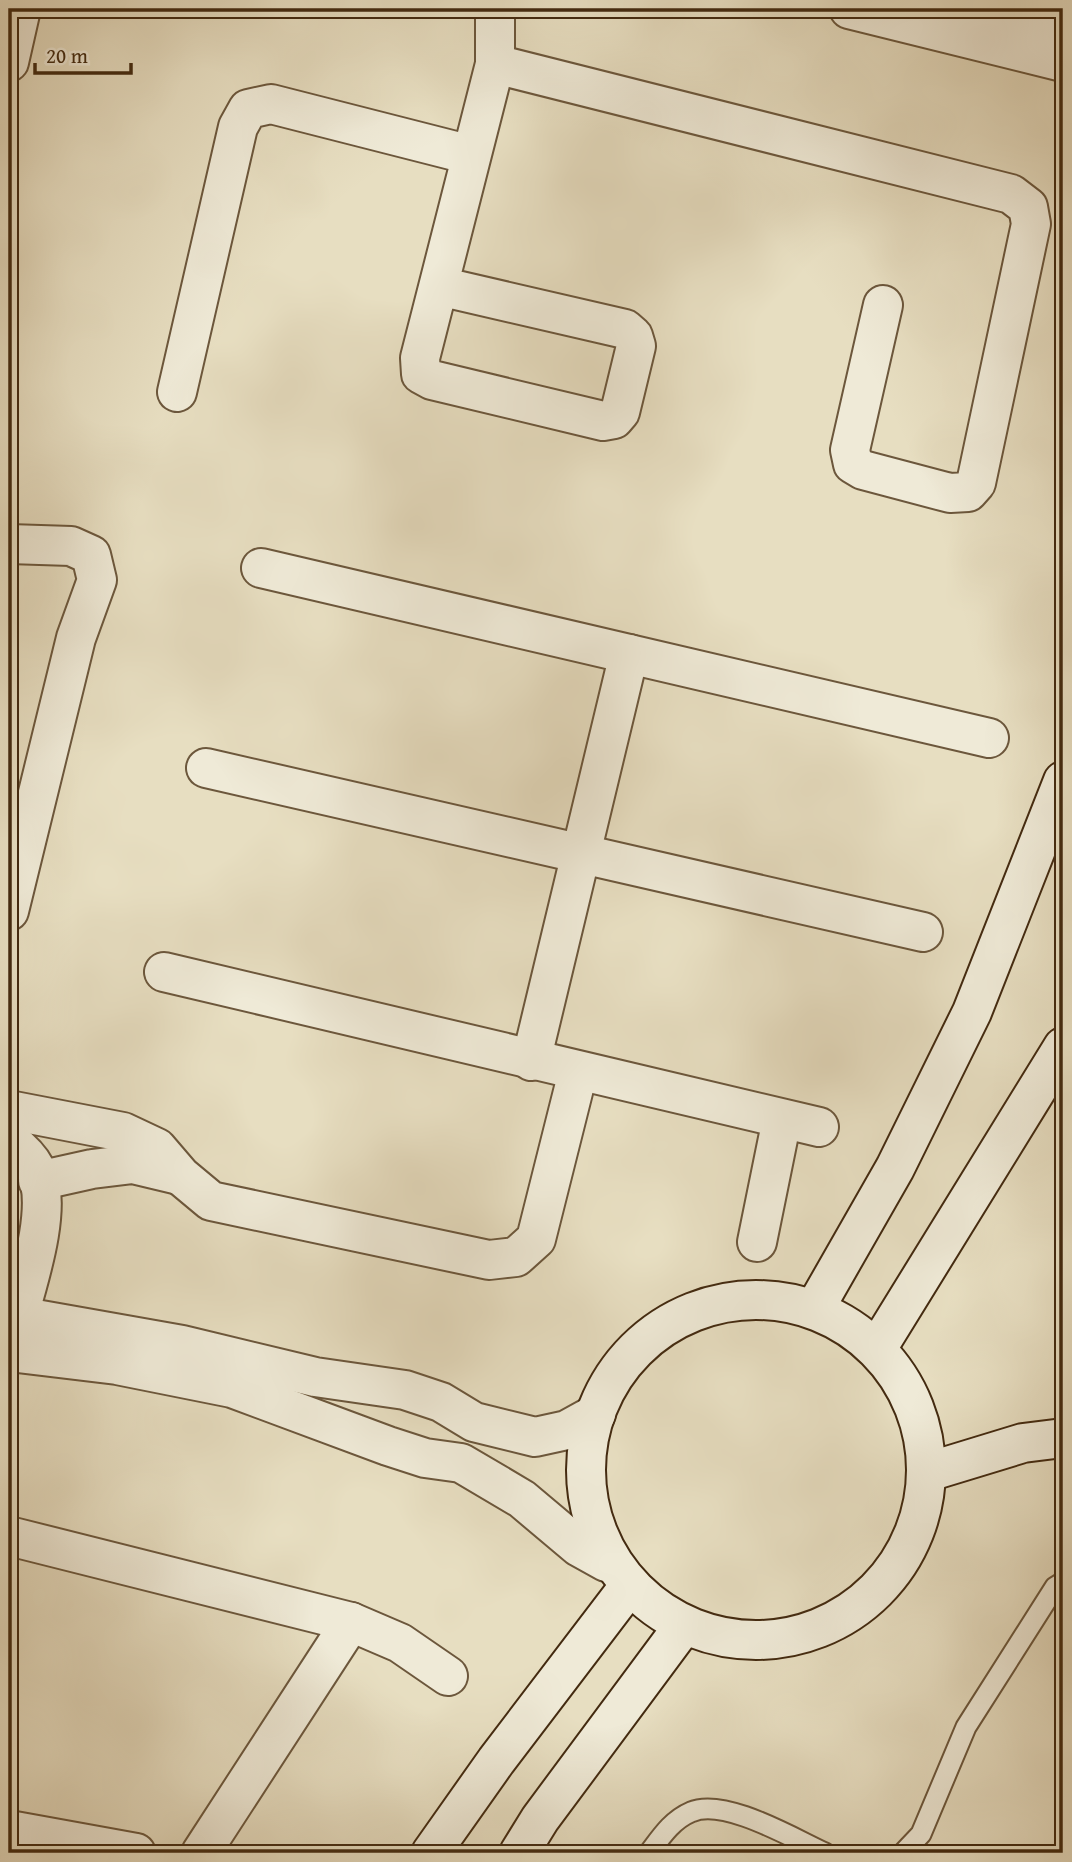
<svg xmlns="http://www.w3.org/2000/svg" width="1072" height="1862" viewBox="0 0 1072 1862" font-family="'Gentium Book Plus',serif">
<rect width="100%" height="100%" fill="#e7dec1"/>
<filter id="stains"><feTurbulence type="fractalNoise" baseFrequency=".00286" numOctaves="4"/><feColorMatrix values="0 0 0 0 .2 0 0 0 0 .09 0 0 0 0 .02 0 0 0 .5 -.17"/></filter>
<radialGradient id="worn" r=".72"><stop offset=".6" stop-color="#630" stop-opacity="0"/><stop offset="1" stop-color="#630" stop-opacity=".3"/></radialGradient>
<g fill="none" stroke-linecap="round" stroke-linejoin="round">
<defs>
<g id="lane">
<path d="M649 1853C661 1837 672 1820 691 1812 724 1797 794 1839 825 1853"/>
<polyline points="903,1853 921,1834 966,1727 1055,1587 1063,1582"/>
</g>
<g id="street">
<polyline points="849,9 1063,62"/>
<polyline points="977,9 1063,30"/>
<polyline points="9,62 21,9"/>
<polyline points="495,64 1011,194 1028,207 1031,224 976,483 968,492 950,493 863,470 853,464 850,450 883,305"/>
<polyline points="439,286 625,329 633,336 636,346 620,412 614,419 603,421 432,380 421,374 420,358 495,64 495,9"/>
<polyline points="177,392 238,127 248,109 271,104 471,155"/>
<polyline points="9,544 71,546 91,555 97,580 76,638 9,911"/>
<polyline points="261,568 989,738"/>
<polyline points="206,768 923,932"/>
<polyline points="164,972 819,1127"/>
<polyline points="531,1061 629,654"/>
<polyline points="9,1110 123,1132 157,1148 181,1176 211,1201 489,1260 516,1257 536,1239 578,1072"/>
<path d="M9 1140C18 1147 29 1156 35 1168 56 1209 23 1296 12 1339"/>
<polyline points="38,1181 92,1169 133,1164 179,1175"/>
<polyline points="757,1242 782,1119"/>
<polyline points="18,1316 182,1345 315,1377 405,1390 441,1402 474,1422 535,1437 567,1430 596,1414"/>
<polyline points="9,1352 117,1365 232,1388 388,1446 425,1458 461,1463 522,1499 579,1547 606,1562"/>
<polyline points="9,1536 351,1622 400,1643 448,1676"/>
<polyline points="9,1830 136,1853"/>
<polyline points="201,1853 351,1622"/>
</g>
<g id="secondary">
<circle cx="756" cy="1470" r="170"/>
<polyline points="815,1308 895,1168 972,1012 1063,781"/>
<polyline points="878,1347 1063,1047"/>
<polyline points="928,1472 1023,1443 1063,1438"/>
<polyline points="431,1853 496,1761 630,1585"/>
<polyline points="519,1853 540,1819 684,1625"/>
</g>
</defs>
<use href="#lane" stroke="#6c573c" stroke-width="23"/>
<use href="#street" stroke="#6c573c" stroke-width="42"/>
<use href="#secondary" stroke="#432a10" stroke-width="42"/>
<use href="#lane" stroke="#efead7" stroke-width="19"/>
<use href="#street" stroke="#efead7" stroke-width="38"/>
<use href="#secondary" stroke="#efead7" stroke-width="38"/>
</g>
<rect width="1072" height="1862" fill="none" stroke="#e7dec1" stroke-width="35"/>
<rect x="10" y="10" width="1051" height="1841" fill="none" stroke="#432a10" stroke-width="3.5"/>
<rect x="18" y="18" width="1037" height="1827" fill="none" stroke="#432a10" stroke-width="2"/>
<path d="M35 63v10h96v-10" fill="none" stroke="#432a10" stroke-width="3.5"/>
<text x="46" y="63" font-size="21" fill="#432a10" stroke="#efead7" stroke-width="5" paint-order="stroke">20 m</text>
<rect width="100%" height="100%" filter="url(#stains)"/>
<rect width="100%" height="100%" fill="url(#worn)"/>
</svg>
